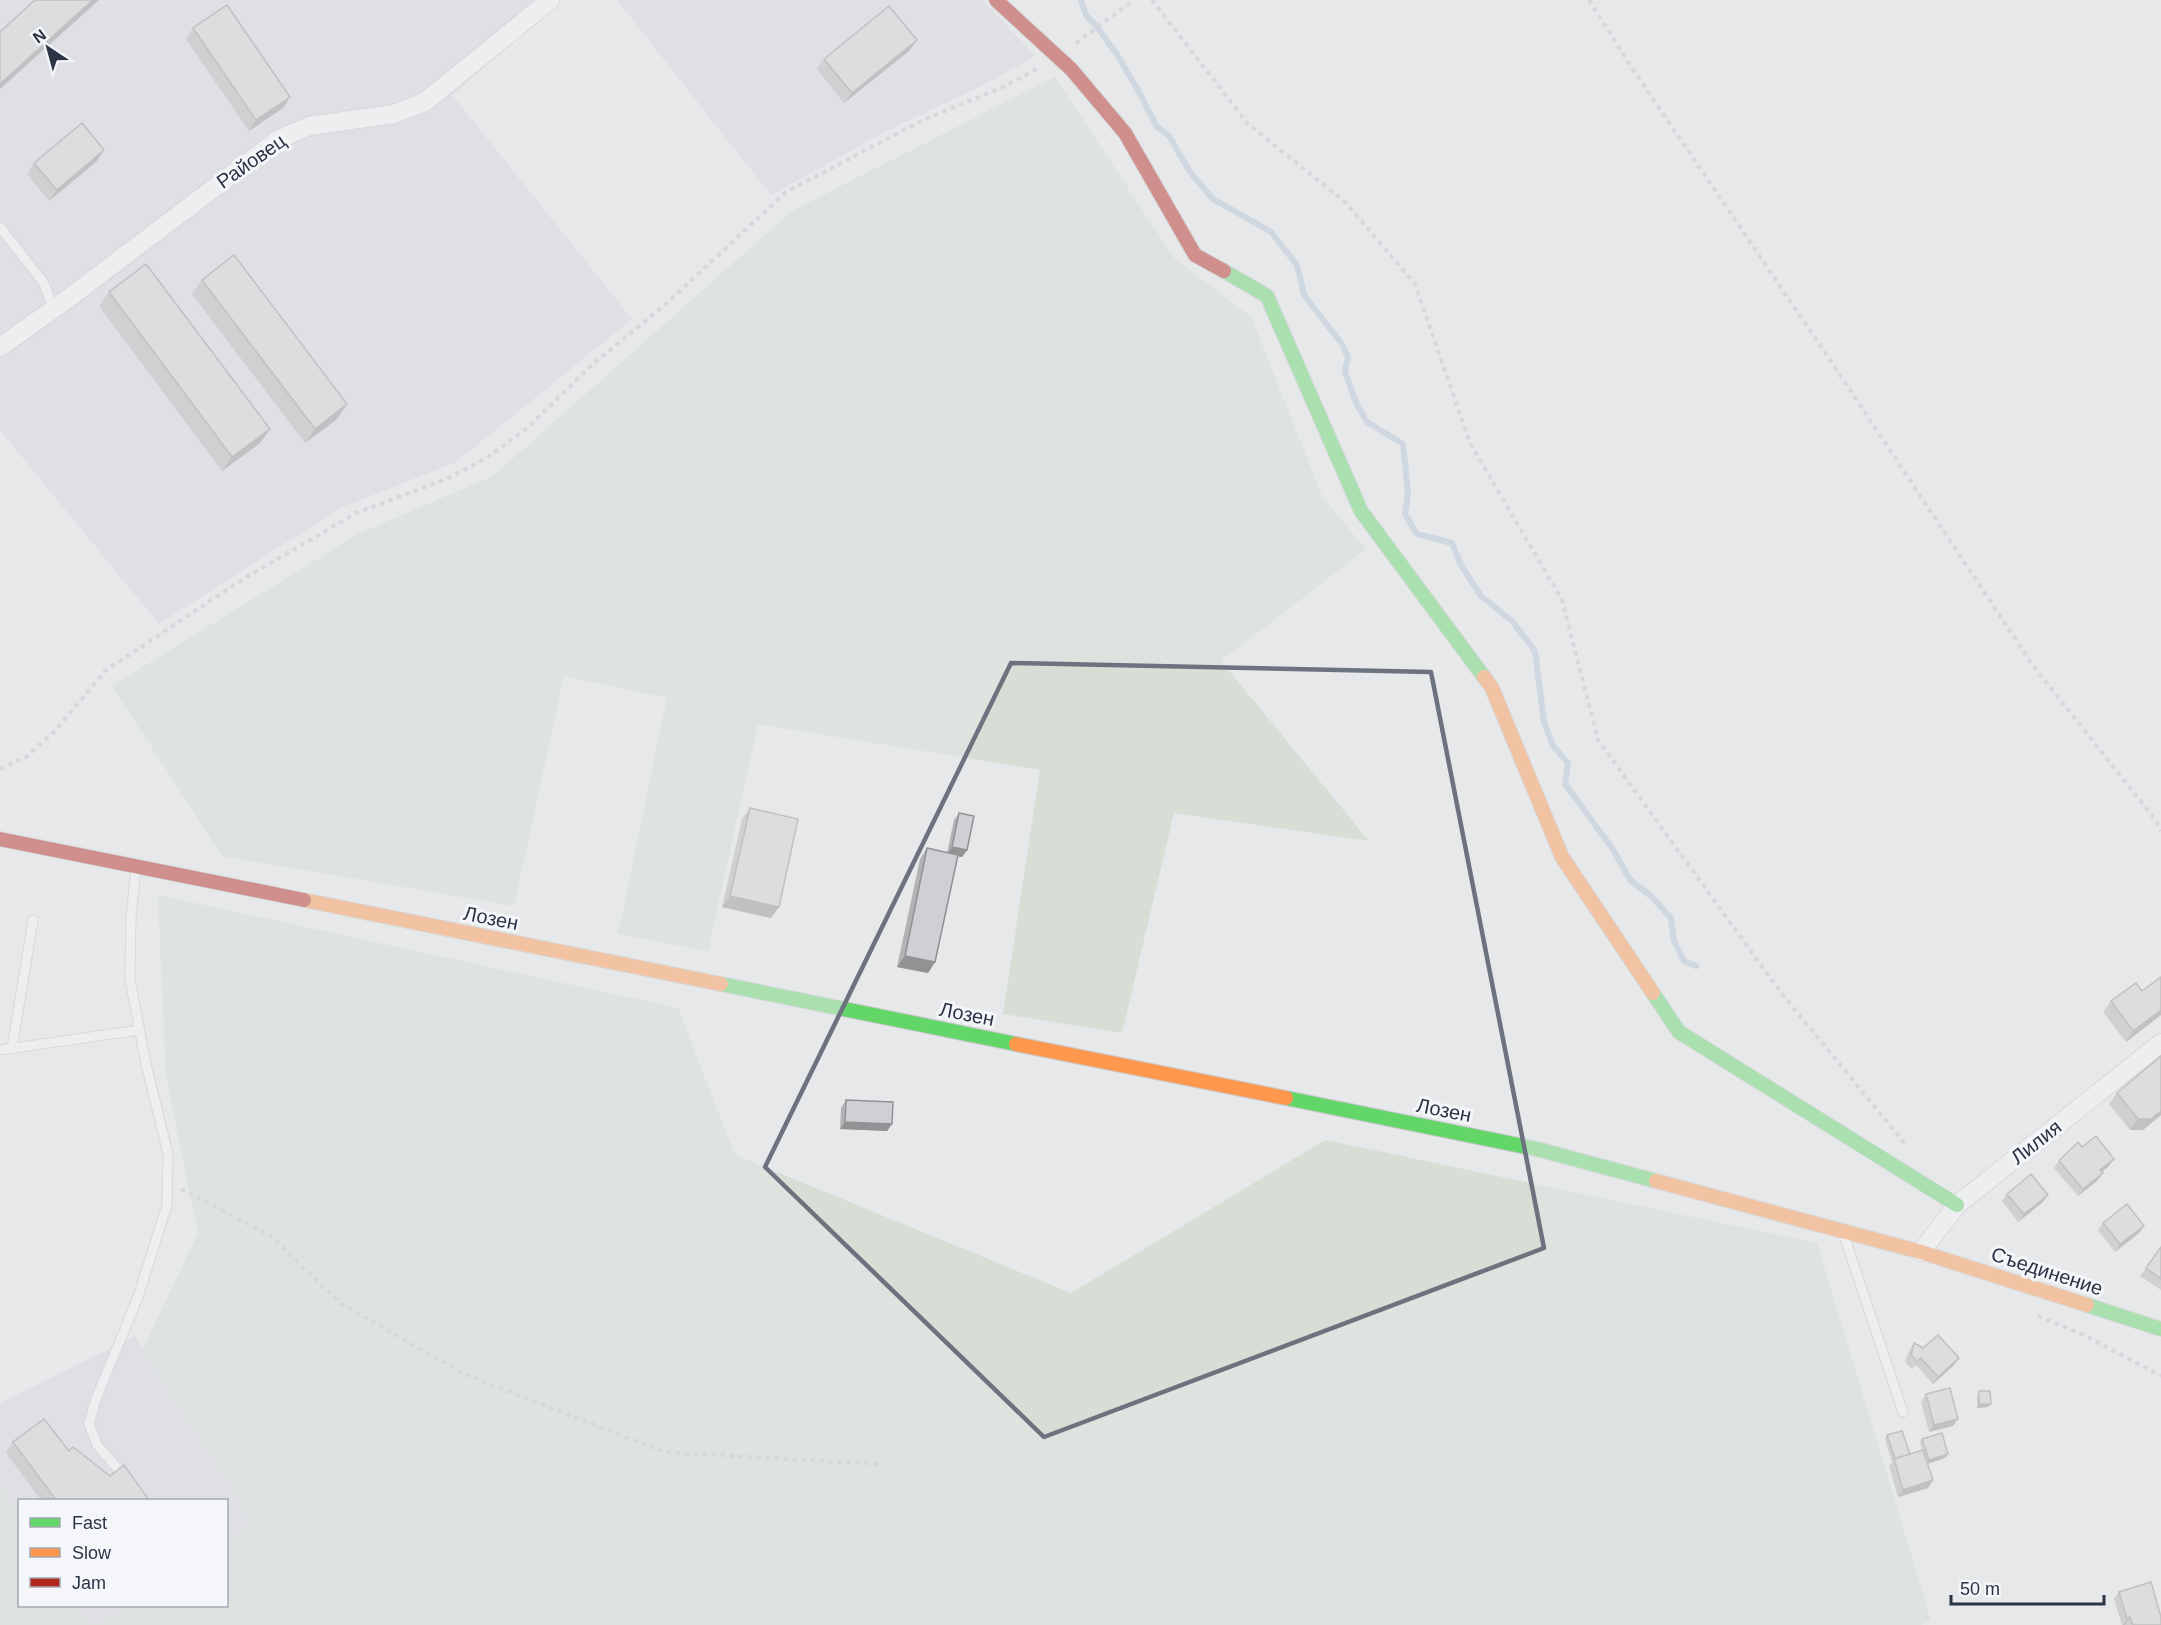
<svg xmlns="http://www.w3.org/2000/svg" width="2161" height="1625" viewBox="0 0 2161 1625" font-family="Helvetica,sans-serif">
<rect width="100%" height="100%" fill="#e6e8ea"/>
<g fill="#d4d7dd">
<polygon points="0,0 562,0 452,95 632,319 456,462 340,508 159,624 0,430"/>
<polygon points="617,0 982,0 1036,56 979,87 881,134 771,195"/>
<polygon points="135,1336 239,1496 250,1527 239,1538 227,1545 226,1500 20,1500 19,1526 0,1485 0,1403"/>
<polygon points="65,1606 131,1606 100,1625 94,1625"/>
</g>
<g fill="#d6ded6">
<polygon points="1055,77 1174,258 1251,317 1323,498 1366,549 1221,661 1369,841 1174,813 1122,1033 1003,1014 1040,770 758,724 708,951 618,934 667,698 564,676 514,906 222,856 112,686 358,534 493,476 792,211"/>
<polygon points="158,895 678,1008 735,1155 1071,1293 1325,1140 1817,1243 1931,1620 1921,1625 100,1625 131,1606 226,1606 227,1545 239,1538 250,1527 239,1496 143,1349 198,1233 166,1077"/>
<polygon points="0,1485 19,1526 20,1606 65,1606 94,1625 0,1625"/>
</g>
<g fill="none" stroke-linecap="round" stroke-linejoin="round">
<polyline stroke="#b4c4d5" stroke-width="6" points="1081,0 1086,15 1097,27 1116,53 1139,92 1157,127 1169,136 1190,172 1213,199 1271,232 1297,265 1304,295 1342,344 1348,357 1345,372 1357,405 1367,422 1403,444 1408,493 1405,514 1417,534 1452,543 1461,565 1481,596 1512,621 1535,651 1544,722 1553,746 1568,763 1565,784 1612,848 1630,880 1651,896 1671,918 1674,941 1684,961 1696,966"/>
<defs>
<g id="lane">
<polyline points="0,227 43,282 54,309"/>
<polyline points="12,1048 33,920"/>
<polyline points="0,1050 139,1030"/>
<polyline points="1844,1235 1903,1412"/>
<polyline points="120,1471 97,1445 89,1424 96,1399 138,1297 167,1205 168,1154 146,1064 130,979 131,917 136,868"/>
</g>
<g id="street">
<polyline points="0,347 58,306 279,139 309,126 394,114 425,102 550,0"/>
<polyline points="1921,1252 1957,1205 2161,1043"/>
</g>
<g id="fast">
<polyline points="1224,271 1267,296 1361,511 1484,677"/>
<polyline points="721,984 1016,1044"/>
<polyline points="1653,993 1679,1032 1957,1205"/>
<polyline points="1286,1098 1537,1149 1656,1181"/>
<polyline points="2087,1305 2161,1329"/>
</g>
<g id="slow">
<polyline points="1484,677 1492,688 1562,857 1653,993"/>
<polyline points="304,900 721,984"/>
<polyline points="1016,1044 1286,1098"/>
<polyline points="1656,1181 1921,1252 2087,1305"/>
</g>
<g id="jam">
<polyline points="996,0 1071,69 1125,133 1195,255 1224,271"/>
<polyline points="0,839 304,900"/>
</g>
</defs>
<use href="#lane" stroke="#c4c6c8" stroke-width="11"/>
<use href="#street" stroke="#c4c6c8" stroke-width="20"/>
<use href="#fast" stroke="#c4c6c8" stroke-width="16"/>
<use href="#slow" stroke="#c4c6c8" stroke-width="16"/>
<use href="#jam" stroke="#c4c6c8" stroke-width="16"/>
<g stroke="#c5c6ca" stroke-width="4" stroke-dasharray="4.5 4.5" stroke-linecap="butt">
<polyline points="1152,0 1248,124 1345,202 1415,284 1470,443 1562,600 1598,740 1782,994 1907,1146"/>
<polyline points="1589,0 1632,68 1826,354 2034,667 2154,818 2161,831"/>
<polyline points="1076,43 1134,0"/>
<polyline points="0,769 26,757 56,730 105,671 243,579 356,513 449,478 488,457 526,429 593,364 666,304 786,192 921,121 1005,86 1037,69"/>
<polyline points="181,1189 271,1236 340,1303 464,1374 664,1452 879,1464"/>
<polyline points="2038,1316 2082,1334 2161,1376"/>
</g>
<use href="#lane" stroke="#f5f6f7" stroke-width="9"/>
<use href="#street" stroke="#f5f6f7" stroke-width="18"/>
<use href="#fast" stroke="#63d668" stroke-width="14"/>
<use href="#slow" stroke="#ff974d" stroke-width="14"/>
<use href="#jam" stroke="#b3261e" stroke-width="14"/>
</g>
<g fill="#b1b3b5">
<polygon points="193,28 290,97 283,108 249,131 186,39"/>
<polygon points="917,40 909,51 844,103 817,69 824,59"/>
<polygon points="97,161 49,201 27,174 34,163"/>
<polygon points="202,280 337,419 305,443 192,294"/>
<polygon points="109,292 260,443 222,471 99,306"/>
<polygon points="750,808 779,907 771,918 722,907 742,819"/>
<polygon points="959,813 967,850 962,857 958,856 935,962 928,973 897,967 920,859 927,848 947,853 954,820"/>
<polygon points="2111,1001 2161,1015 2126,1042 2103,1012"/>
<polygon points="2161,1056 2161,1115 2143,1130 2130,1130 2109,1104 2117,1093"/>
<polygon points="846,1100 892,1124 887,1131 840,1129 841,1108"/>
<polygon points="2082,1147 2109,1166 2102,1172 2098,1180 2078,1196 2054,1168 2059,1161"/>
<polygon points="2007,1194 2043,1202 2018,1222 2002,1201"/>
<polygon points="2103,1223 2144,1226 2139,1233 2115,1252 2098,1230"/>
<polygon points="2161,1247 2161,1290 2140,1276"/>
<polygon points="1914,1343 1954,1365 1933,1384 1916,1365 1912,1369 1905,1362 1909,1351"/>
<polygon points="1979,1391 1988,1407 1977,1408 1977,1395"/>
<polygon points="1926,1394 1953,1426 1929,1432 1921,1402"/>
<polygon points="1887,1435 1910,1454 1922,1450 1920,1442 1922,1439 1948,1454 1945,1458 1928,1464 1933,1480 1928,1488 1898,1497 1889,1466 1892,1462 1885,1439"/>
<polygon points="13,1442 69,1451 149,1500 41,1500 6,1453"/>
<polygon points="2119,1592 2161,1625 2122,1625 2114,1599"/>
</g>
<g fill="#909294">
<polygon points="93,0 99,0 0,89 0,84"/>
<polygon points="917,40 909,51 844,103 852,93"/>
<polygon points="290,97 283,108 249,131 256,120"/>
<polygon points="104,150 97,161 49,201 57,190"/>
<polygon points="347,404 337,419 305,443 315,429"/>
<polygon points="270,429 260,443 222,471 232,457"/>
<polygon points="952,847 967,850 962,857 947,854"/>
<polygon points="730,896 779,907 771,918 722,907"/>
<polygon points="905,956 935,962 928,973 897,967"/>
<polygon points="2161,1010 2161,1015 2126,1042 2133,1031"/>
<polygon points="2161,1111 2161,1115 2143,1130 2130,1130 2138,1119"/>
<polygon points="845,1122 892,1124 887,1131 840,1129"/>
<polygon points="2114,1159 2109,1166 2095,1177 2100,1170"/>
<polygon points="2103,1173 2098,1180 2078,1196 2083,1189"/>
<polygon points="2048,1195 2043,1202 2018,1222 2024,1214"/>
<polygon points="2144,1226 2139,1233 2115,1252 2120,1244"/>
<polygon points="1959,1358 1954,1365 1933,1384 1938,1377"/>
<polygon points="1979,1404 1991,1404 1988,1407 1977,1408"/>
<polygon points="1958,1419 1953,1426 1929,1432 1934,1425"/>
<polygon points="1948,1454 1945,1458 1926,1464 1929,1460"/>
<polygon points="1933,1480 1928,1488 1898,1497 1903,1490"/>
<polygon points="2130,1617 2125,1625 2123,1625 2127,1619"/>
</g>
<g fill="#ced0d3" stroke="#909294" stroke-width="1.5">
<polygon points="35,0 93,0 0,84 0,32"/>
<polygon points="227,5 290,97 256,120 193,28"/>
<polygon points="889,6 917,40 852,93 824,59"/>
<polygon points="82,123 104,150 57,190 34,163"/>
<polygon points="234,255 347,404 315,429 202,280"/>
<polygon points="146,264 270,429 232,457 109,292"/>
<polygon points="750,808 798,819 779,907 730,896"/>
<polygon points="959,813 974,816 967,850 952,847"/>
<polygon points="927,848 958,855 935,962 905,956"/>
<polygon points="2161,977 2161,1010 2133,1031 2111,1001 2136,983 2142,991"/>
<polygon points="2161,1056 2161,1111 2151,1119 2138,1119 2117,1093"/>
<polygon points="846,1100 893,1102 892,1124 845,1122"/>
<polygon points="2096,1136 2114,1159 2100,1170 2103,1173 2083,1189 2059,1161 2078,1142 2082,1147"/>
<polygon points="2031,1174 2048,1195 2024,1214 2007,1194"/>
<polygon points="2127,1204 2144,1226 2120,1244 2103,1223"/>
<polygon points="2161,1247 2161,1279 2146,1268"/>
<polygon points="1938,1335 1959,1358 1938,1377 1921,1358 1917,1361 1911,1355 1914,1343 1923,1348"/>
<polygon points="1950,1388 1958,1419 1934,1425 1926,1394"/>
<polygon points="1979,1391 1990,1391 1991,1404 1979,1404"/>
<polygon points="44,1419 69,1451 73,1447 110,1476 124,1465 149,1500 56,1500 13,1442"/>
<polygon points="1902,1431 1910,1454 1895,1459 1887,1435"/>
<polygon points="1942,1433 1948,1454 1929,1460 1922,1439"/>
<polygon points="1923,1450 1933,1480 1903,1490 1894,1459"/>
<polygon points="2151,1582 2161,1617 2161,1625 2133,1625 2130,1617 2127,1619 2119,1592"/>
</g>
<path d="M0 0H2161V1625H0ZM1011 663 1431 672 1544 1248 1044 1437 765 1167Z" fill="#e6e8ea" fill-opacity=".55" fill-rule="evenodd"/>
<path fill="none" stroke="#6c737f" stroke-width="4.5" stroke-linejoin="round" d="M1011 663 1431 672 1544 1248 1044 1437 765 1167Z"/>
<g text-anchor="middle" stroke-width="6" stroke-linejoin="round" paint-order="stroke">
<g font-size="20" fill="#2b3445" stroke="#f4f6f9">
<text transform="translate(251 161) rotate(-35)" y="7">Райовец</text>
<text transform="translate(491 918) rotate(11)" y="7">Лозен</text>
<text transform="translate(967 1014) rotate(11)" y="7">Лозен</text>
<text transform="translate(1444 1110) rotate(11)" y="7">Лозен</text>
<text transform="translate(2036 1142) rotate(-38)" y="7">Лилия</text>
<text transform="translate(2047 1271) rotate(18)" y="7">Съединение</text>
</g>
</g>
<rect x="18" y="1499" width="210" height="108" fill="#f4f6f9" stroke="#a4a8b1" stroke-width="1.5"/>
<rect x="30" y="1518" width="30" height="9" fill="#63d668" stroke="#a4a8b1" stroke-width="1.5"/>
<text x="72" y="1529" font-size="18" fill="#2b3445">Fast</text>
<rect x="30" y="1548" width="30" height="9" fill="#ff974d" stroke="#a4a8b1" stroke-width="1.5"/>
<text x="72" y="1559" font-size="18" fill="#2b3445">Slow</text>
<rect x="30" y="1578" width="30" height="9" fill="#b3261e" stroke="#a4a8b1" stroke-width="1.5"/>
<text x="72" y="1589" font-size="18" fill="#2b3445">Jam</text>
<g transform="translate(48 48) rotate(324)" stroke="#f4f6f9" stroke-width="4.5" paint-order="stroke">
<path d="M0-4.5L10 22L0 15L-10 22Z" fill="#2b3445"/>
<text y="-9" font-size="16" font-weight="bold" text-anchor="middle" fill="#2b3445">N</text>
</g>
<path d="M1951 1595v9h153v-9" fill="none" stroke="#2b3445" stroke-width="3"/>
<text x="1960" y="1595" font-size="18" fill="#2b3445" stroke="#f4f6f9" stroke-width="4.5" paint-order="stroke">50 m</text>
</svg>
